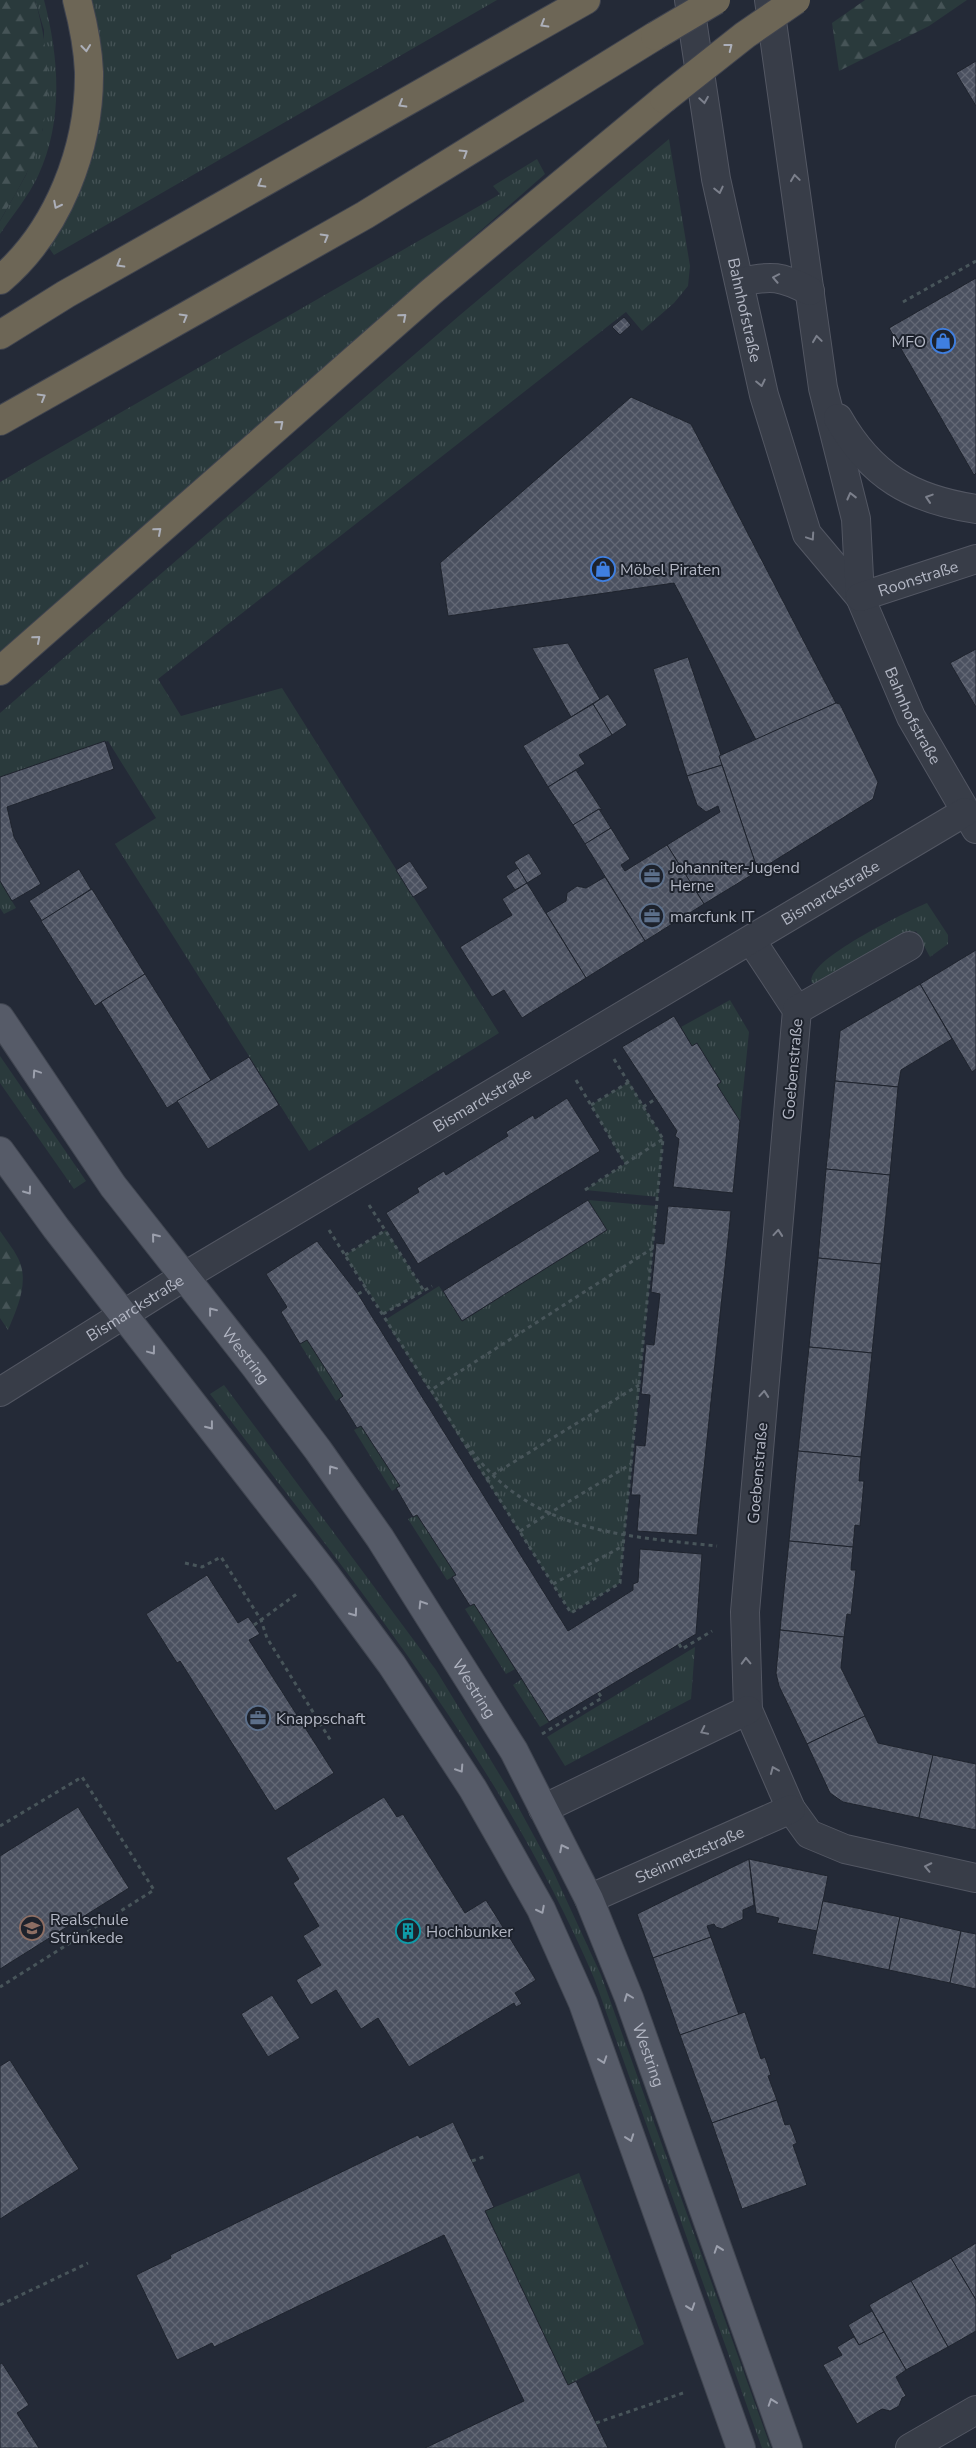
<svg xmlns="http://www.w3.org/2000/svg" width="976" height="2448" viewBox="0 0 976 2448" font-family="'Nunito Sans',sans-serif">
<defs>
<pattern id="grass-tufts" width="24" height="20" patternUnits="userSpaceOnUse" patternTransform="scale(1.25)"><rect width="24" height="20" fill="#2a3a3c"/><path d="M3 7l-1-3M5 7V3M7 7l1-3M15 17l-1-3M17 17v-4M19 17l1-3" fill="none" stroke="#465457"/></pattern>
<pattern id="forest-firs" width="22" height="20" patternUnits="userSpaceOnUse" patternTransform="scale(1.25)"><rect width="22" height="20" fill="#2a3a3c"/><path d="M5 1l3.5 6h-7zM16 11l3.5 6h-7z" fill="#465457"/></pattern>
<pattern id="building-cross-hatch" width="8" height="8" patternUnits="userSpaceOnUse" patternTransform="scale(1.25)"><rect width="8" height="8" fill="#4b5160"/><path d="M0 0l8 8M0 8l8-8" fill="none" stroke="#636875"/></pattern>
</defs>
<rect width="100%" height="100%" fill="#242a37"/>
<g fill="url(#grass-tufts)">
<path d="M35 0H44C59 57 64 121 38 176 28 197 12 216 0 234V221L26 175 43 129 44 30Z"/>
<polygon points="89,0 497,0 54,255 49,248 72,206 92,159 97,129"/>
<polygon points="669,139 690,266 688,286 674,303 642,331 626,312 158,679 181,716 282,688 499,1033 309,1151 115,844 156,818 108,741 0,777 0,713 460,315"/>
<polygon points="537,159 545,174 0,653 0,482 500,194 493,186"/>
<polygon points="0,881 16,908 4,914 0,908"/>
<path d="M927 903 948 935V944L930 957 916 931 821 983H812C803 961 908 911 927 903Z"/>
<polygon points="730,1000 749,1032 740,1121 717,1085 721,1081 697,1043 692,1046 681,1027"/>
<polygon points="0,1056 86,1181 74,1189 0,1083"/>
<polygon points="629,1082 663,1139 658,1197 585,1190 625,1164 591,1105"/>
<polygon points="588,1200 657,1206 620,1583 571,1613 385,1320 439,1286 463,1321 606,1230"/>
<polygon points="386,1230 424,1291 383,1314 345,1255"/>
<polygon points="307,1340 343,1396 336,1401 300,1344"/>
<path d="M224 1385 436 1670 509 1790 553 1871 601 1975 771 2448H762L594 1978C502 1762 352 1579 210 1394Z"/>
<polygon points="361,1426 400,1486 392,1491 354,1430"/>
<polygon points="417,1515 456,1575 447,1580 408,1519"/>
<polygon points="474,1604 515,1669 506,1674 465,1609"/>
<polygon points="695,1647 691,1699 565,1766 547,1737"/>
<polygon points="522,1679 549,1722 540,1727 513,1685"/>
<polygon points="579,2173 644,2344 568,2385 485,2211"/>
</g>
<g fill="url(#forest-firs)">
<path d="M0 0H35C47 41 52 86 43 128 37 161 16 192 0 221Z"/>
<polygon points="865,0 967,0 929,26 839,71 832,23"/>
<path d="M0 1231C6 1240 13 1248 18 1258 30 1281 17 1309 8 1330L0 1318Z"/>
</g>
<g fill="url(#building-cross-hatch)" stroke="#1f242e">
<polygon points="976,61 976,106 956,73"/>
<polygon points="976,278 976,473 974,475 889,328"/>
<polygon points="624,317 631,325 620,335 612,327"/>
<polygon points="631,397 691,424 836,703 756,740 674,583 448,616 440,563"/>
<polygon points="568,643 600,699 571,717 532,648"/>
<polygon points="976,649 976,707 950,663"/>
<polygon points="688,657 721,755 722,765 687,776 653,669"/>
<polygon points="608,694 627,725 612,735 593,704"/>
<polygon points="836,703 840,704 878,782 873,799 758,871 719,756"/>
<polygon points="593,704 612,735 579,755 585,764 548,787 523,746"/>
<polygon points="105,741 114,769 7,807 14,837 41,884 12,901 0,881 0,777"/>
<polygon points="722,765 758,871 704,904 667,845 720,812 718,806 706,812 697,805 687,776"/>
<polygon points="576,770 602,810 599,809 573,825 548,787"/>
<polygon points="599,809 611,828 585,844 573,825"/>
<polygon points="611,828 630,859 621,865 625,871 667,845 704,904 645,941 585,844"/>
<polygon points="529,853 542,874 527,883 514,862"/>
<polygon points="410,861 428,888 413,897 396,870"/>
<polygon points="518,868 527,883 515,890 506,876"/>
<polygon points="79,869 91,889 42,921 29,901"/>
<polygon points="605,877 645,941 586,978 546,913 566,901 567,893 577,886 586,888"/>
<polygon points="527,883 586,978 522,1018 504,990 492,997 460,947 512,915 502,899"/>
<polygon points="92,889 145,974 95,1006 41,921"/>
<polygon points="976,950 976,1069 972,1072 920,984"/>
<polygon points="145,974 211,1080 167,1108 101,1002"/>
<polygon points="920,984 952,1039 901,1070 898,1087 835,1081 840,1031"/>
<polygon points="674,1016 692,1046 697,1043 721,1082 717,1085 740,1121 733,1193 673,1187 679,1139 675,1136 677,1131 622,1047"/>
<polygon points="249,1057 279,1105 208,1149 177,1101"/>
<polygon points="835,1081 898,1087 890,1175 826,1169"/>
<polygon points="567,1098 600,1151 418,1264 386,1213 419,1192 417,1188 444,1171 446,1175 508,1136 506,1132 533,1115 535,1119"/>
<polygon points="826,1169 890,1175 881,1264 818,1258"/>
<polygon points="588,1200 607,1230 462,1321 443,1291"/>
<polygon points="668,1206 731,1211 697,1535 637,1531 640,1495 631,1495 636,1445 645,1446 650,1395 641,1394 646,1344 654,1345 660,1294 651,1292 656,1243 664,1244"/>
<polygon points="317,1241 358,1294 568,1631 633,1590 633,1584 638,1582 640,1549 702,1554 696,1634 549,1722 474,1604 470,1606 452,1577 456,1575 417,1515 413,1517 396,1488 400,1486 361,1426 357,1428 339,1399 343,1396 307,1340 300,1344 281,1312 287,1307 266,1274"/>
<polygon points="818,1258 881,1264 872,1353 809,1347"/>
<polygon points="809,1347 872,1353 861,1457 798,1451"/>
<polygon points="798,1451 861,1457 859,1481 864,1481 860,1526 855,1525 853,1547 789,1541"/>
<polygon points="789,1541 853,1547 851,1570 856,1570 851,1615 847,1614 844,1637 780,1630"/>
<polygon points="207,1575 238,1623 248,1617 254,1625 260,1634 249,1640 334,1773 275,1811 180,1661 177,1663 146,1614"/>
<polygon points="780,1630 844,1637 841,1668 865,1716 807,1744 779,1686 776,1673"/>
<polygon points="865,1716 878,1743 933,1755 919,1818 843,1802 830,1793 807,1744"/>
<polygon points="933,1755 976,1764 976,1830 919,1818"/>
<polygon points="384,1797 397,1817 403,1814 465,1913 486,1900 536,1980 515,1993 522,2004 516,2007 514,2003 409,2067 378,2018 361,2029 336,1990 311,2005 296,1980 321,1965 303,1936 319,1926 293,1883 299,1879 286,1858"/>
<polygon points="78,1807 129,1888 0,1969 0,1856"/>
<polygon points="749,1859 754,1905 743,1910 743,1919 722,1929 716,1927 714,1924 707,1926 711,1937 653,1958 637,1914"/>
<polygon points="749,1859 828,1876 817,1931 777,1923 779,1918 756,1913"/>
<polygon points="823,1901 900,1917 889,1970 812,1954"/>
<polygon points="900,1917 961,1931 950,1983 889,1970"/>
<polygon points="961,1931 976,1934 976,1989 950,1983"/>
<polygon points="711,1937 739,2015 680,2035 653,1958"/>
<polygon points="272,1995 300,2038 268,2057 241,2014"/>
<polygon points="745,2012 761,2059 765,2057 771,2075 768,2076 777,2100 712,2123 680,2035"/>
<polygon points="10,2060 79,2169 0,2219 0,2066"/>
<polygon points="777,2100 785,2125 790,2124 797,2143 793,2145 807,2185 742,2209 712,2123"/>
<polygon points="453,2122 494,2207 485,2211 568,2385 576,2381 608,2448 425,2448 524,2401 444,2235 214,2347 212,2343 177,2360 136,2275 171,2258 170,2255 418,2135 420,2138"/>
<polygon points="976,2243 976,2300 951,2258"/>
<polygon points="951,2258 976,2300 976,2331 948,2347 911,2281"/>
<polygon points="911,2281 948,2347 906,2370 869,2305"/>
<polygon points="872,2311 884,2332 859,2345 848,2325"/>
<polygon points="884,2332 906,2370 896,2377 906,2396 902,2398 899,2406 890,2411 882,2409 857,2424 823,2365 842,2355 837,2347 852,2338 854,2337 859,2345"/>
<polygon points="2,2363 29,2405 17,2413 39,2448 0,2448 0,2364"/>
</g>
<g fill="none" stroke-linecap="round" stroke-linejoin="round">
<defs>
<g id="minor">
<path id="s1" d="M689 0 716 179 764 395 807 534 860 597 911 717 976 829"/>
<polyline points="769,0 823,388 856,519 860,597"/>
<path d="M740 282C772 275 781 276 810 291"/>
<path d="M838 418C871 476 911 499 976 509"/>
<path id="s2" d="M860 597 976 559"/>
<polyline points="751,940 797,1010 745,1612 748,1710 791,1809 809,1834 845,1849 976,1878"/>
<polyline points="797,1010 909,946"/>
<path id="s3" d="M0 1392 185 1276 965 812"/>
<polyline points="543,1809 748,1710"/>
<path id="s4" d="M589 1899 791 1809"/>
<polyline points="910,2448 976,2410"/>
</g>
<g id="major">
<path id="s5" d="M0 1018 113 1186 254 1365 318 1450 380 1538 514 1751 589 1899 629 1998 788 2448"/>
<polyline points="0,1151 56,1228 325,1574 392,1665 473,1789 505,1845 541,1909 583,2003 741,2448"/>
</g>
<g id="highway">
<path d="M0 280C58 231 90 148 89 72 88 47 83 23 77 0"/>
<polyline points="0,335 66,294 586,0"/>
<polyline points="0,421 365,215 655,36"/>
<polyline points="0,671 431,292 664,99"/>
</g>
</defs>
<use href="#minor" stroke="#535763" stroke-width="30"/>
<use href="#major" stroke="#414651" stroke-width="30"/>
<use href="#highway" stroke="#40444f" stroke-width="30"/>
<g stroke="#48555a" stroke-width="3" stroke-dasharray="4 4" stroke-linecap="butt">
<polyline points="903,302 976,261"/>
<polyline points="614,1059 663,1139 624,1536 620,1583 571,1613 431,1390 653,1248"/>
<polyline points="576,1080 626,1164"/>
<polyline points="591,1105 629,1082"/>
<polyline points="643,1107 657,1098"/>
<polyline points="585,1190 663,1139"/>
<polyline points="369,1205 424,1291"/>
<polyline points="329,1230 431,1391"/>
<polyline points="345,1255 386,1230"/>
<polyline points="358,1294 367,1289"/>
<polyline points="383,1314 432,1286"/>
<path d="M467 1444C526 1531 621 1536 717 1546"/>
<polyline points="486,1479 639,1385"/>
<polyline points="520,1531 631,1464"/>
<polyline points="185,1563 202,1567 221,1557 261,1620 267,1638 331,1741"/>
<polyline points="553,1584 623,1546"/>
<polyline points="254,1625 298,1593"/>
<polyline points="679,1644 682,1649 712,1631"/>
<polyline points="542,1734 602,1698 598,1692"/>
<polyline points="0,1826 82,1777 154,1890 0,1987"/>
<polyline points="472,2161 486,2156"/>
<polyline points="0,2305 88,2263"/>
<polyline points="596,2423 686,2392"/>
</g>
<use href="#minor" stroke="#383d48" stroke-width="28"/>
<use href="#major" stroke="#565b68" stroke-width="28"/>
<use href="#highway" stroke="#6d6656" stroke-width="28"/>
<defs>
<g id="highway-bridge">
<polyline points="655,36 716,0"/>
<polyline points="664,99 745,35 796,0"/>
</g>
</defs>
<use href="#highway-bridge" stroke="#40444f" stroke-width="30" stroke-linecap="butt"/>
<use href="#highway-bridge" stroke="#6d6656" stroke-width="28"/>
</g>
<defs><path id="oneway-chevron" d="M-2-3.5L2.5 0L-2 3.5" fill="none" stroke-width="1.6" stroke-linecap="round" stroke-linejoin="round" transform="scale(1.25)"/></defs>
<g stroke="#acafb9">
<use href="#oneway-chevron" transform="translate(544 24) rotate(150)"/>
<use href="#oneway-chevron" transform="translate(729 47) rotate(-38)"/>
<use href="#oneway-chevron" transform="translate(86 48) rotate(84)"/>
<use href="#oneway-chevron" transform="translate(402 104) rotate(150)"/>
<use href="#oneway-chevron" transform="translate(464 153) rotate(-32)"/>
<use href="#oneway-chevron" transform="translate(261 184) rotate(150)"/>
<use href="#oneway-chevron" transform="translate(57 205) rotate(117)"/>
<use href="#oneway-chevron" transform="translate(325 237) rotate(-30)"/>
<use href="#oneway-chevron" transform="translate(120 264) rotate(150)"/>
<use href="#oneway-chevron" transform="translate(184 317) rotate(-30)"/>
<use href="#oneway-chevron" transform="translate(403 317) rotate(-41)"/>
<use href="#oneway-chevron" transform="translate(42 397) rotate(-30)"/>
<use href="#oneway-chevron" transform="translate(280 424) rotate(-41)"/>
<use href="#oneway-chevron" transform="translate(158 531) rotate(-41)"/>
<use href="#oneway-chevron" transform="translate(37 639) rotate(-41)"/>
</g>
<g stroke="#7c808c">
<use href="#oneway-chevron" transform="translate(704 100) rotate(81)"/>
<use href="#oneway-chevron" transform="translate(795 178) rotate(-98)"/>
<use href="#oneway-chevron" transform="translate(719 190) rotate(77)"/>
<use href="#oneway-chevron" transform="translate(776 278) rotate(-169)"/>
<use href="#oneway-chevron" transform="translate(817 339) rotate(-98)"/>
<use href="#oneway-chevron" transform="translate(761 383) rotate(78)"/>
<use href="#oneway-chevron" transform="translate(851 496) rotate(-104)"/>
<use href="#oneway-chevron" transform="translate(929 498) rotate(-162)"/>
<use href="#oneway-chevron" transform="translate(811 537) rotate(56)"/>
<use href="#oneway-chevron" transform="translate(778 1233) rotate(-85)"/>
<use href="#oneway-chevron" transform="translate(764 1394) rotate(-85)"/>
<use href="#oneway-chevron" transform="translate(746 1661) rotate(-92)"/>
<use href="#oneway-chevron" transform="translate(704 1731) rotate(154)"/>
<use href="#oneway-chevron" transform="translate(774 1770) rotate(-113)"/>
<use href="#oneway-chevron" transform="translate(928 1867) rotate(-168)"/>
</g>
<g stroke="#9ca0ad">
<use href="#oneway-chevron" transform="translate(36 1073) rotate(-124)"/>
<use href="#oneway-chevron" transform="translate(28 1191) rotate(54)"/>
<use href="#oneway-chevron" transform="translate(155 1237) rotate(-129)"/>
<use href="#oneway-chevron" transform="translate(212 1311) rotate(-128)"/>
<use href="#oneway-chevron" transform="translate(152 1351) rotate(53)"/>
<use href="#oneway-chevron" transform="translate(210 1426) rotate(52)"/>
<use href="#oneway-chevron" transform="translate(332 1469) rotate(-125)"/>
<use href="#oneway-chevron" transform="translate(422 1604) rotate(-122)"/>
<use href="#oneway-chevron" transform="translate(354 1613) rotate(54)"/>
<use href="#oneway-chevron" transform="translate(460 1769) rotate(57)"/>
<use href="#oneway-chevron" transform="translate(563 1848) rotate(-117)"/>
<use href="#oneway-chevron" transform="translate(541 1910) rotate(63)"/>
<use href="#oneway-chevron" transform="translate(628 1997) rotate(-111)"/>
<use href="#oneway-chevron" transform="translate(603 2060) rotate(71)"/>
<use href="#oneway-chevron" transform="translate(630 2138) rotate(70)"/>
<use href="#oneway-chevron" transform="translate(718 2249) rotate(-109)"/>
<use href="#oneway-chevron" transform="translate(691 2307) rotate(71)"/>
<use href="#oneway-chevron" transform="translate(772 2402) rotate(-109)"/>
</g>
<defs>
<symbol id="shop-ring" viewBox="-11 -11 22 22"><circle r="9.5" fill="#1d222c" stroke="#3f7fe0" stroke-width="1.5"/><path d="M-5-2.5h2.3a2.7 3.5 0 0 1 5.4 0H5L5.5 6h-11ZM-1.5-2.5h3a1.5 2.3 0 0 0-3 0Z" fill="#3f7fe0"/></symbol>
<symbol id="office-ring" viewBox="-11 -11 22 22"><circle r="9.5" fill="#1d222c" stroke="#5c6f8a" stroke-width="1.5"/><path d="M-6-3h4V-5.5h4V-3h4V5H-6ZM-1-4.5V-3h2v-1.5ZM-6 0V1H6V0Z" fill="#5c6f8a"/></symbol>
<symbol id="school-ring" viewBox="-11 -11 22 22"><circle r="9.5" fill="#1d222c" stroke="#8d6e63" stroke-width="1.5"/><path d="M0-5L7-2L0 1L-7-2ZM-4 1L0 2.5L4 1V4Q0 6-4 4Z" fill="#8d6e63"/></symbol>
<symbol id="building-ring" viewBox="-11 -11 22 22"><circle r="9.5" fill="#1d222c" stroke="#0f9aa8" stroke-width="1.5"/><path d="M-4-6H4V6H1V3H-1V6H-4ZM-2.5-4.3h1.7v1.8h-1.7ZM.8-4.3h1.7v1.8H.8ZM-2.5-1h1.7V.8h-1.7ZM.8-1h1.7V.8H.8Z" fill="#0f9aa8"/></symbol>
</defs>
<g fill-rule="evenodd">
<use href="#shop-ring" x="929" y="327" width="28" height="28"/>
<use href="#shop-ring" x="589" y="555" width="28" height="28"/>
<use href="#office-ring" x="638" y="862" width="28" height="28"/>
<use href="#office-ring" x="638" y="902" width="28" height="28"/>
<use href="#office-ring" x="244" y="1704" width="28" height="28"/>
<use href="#school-ring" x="18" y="1914" width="28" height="28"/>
<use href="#building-ring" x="394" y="1917" width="28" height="28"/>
</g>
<g text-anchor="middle" stroke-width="4" stroke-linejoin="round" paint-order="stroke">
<g font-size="16" fill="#b3b7c4" stroke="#1d222c">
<text dy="6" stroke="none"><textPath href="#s1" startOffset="315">Bahnhofstraße</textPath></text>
<text dy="6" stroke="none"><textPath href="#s2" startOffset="61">Roonstraße</textPath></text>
<text dy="6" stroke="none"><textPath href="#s1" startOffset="760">Bahnhofstraße</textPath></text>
<text dy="6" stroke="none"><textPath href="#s3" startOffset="969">Bismarckstraße</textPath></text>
<text transform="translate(792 1069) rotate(-85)" y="6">Goebenstraße</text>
<text dy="6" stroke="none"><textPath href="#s3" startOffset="564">Bismarckstraße</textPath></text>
<text dy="6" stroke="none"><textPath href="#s3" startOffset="159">Bismarckstraße</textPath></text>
<text dy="6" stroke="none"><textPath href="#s5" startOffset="418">Westring</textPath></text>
<text transform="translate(757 1473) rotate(-85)" y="6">Goebenstraße</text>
<text dy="6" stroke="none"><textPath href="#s5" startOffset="822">Westring</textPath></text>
<text dy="6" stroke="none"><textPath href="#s4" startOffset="110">Steinmetzstraße</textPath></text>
<text dy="6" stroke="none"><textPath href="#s5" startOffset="1229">Westring</textPath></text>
</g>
<g font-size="16" fill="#b3b7c4" stroke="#1d222c" text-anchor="start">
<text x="926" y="347" text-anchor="end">MFO</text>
<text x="620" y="575">Möbel Piraten</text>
<text x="670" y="873">Johanniter-Jugend<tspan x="670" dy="18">Herne</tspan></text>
<text x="670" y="922">marcfunk IT</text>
<text x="276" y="1724">Knappschaft</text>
<text x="50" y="1925">Realschule<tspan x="50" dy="18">Strünkede</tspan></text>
<text x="426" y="1937">Hochbunker</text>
</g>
</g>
</svg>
